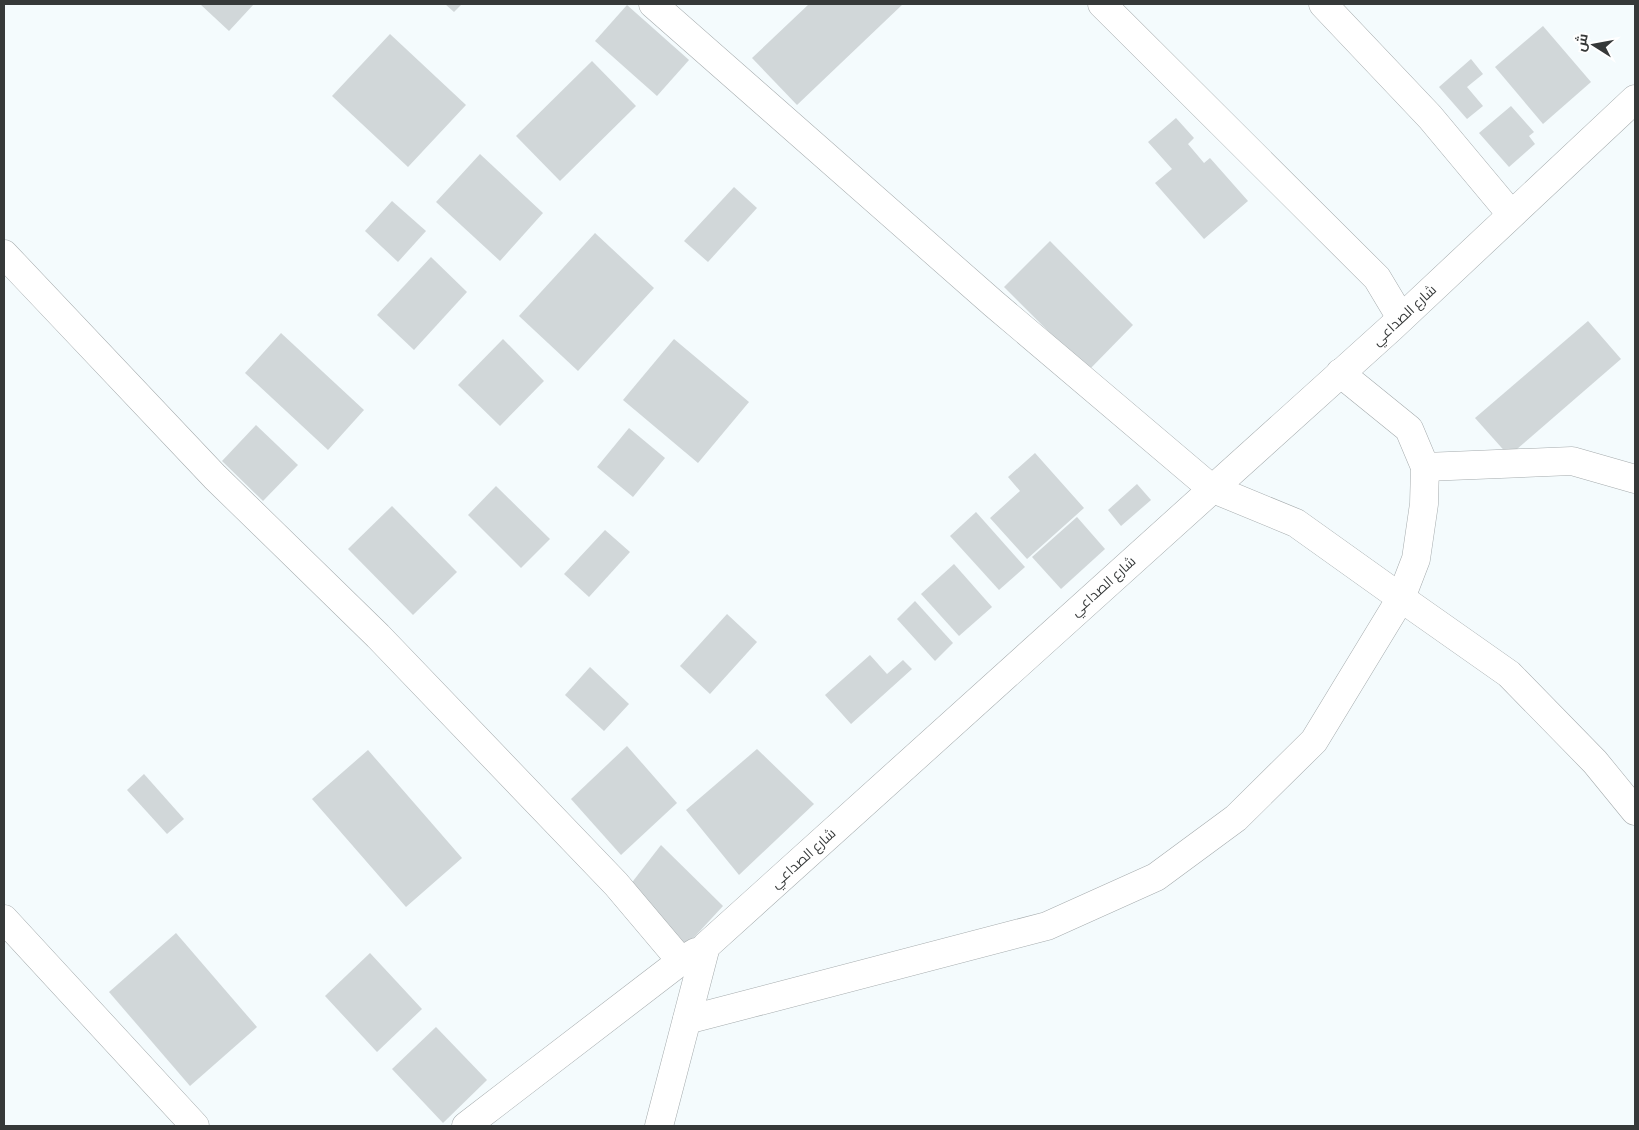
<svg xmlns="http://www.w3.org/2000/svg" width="1639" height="1130" viewBox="0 0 1639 1130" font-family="'PT Sans Narrow',Cairo,sans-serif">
<rect width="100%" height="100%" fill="#f4fbfd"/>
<g fill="#d1d7d9">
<polygon points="200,4 254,4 229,31"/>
<polygon points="445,4 462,4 454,12"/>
<polygon points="809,4 903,4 797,105 752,58"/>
<polygon points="627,5 689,60 657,96 595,41"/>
<polygon points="1543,26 1591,82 1543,124 1495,67"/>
<polygon points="390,34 466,105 408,167 332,96"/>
<polygon points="1471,59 1483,74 1467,87 1483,106 1467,119 1439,87"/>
<polygon points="592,61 636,106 560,181 516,136"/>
<polygon points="1511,106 1534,132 1529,136 1535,144 1509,167 1479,133"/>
<polygon points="1176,118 1194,138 1188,144 1204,163 1210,158 1248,201 1204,239 1155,183 1172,169 1148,142"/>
<polygon points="480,154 543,213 500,261 436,202"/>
<polygon points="734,187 757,208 708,262 684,241"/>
<polygon points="392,201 426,231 398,262 365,231"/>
<polygon points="595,233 654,288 578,371 519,316"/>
<polygon points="1050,241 1133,325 1088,371 1004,287"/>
<polygon points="431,257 467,292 414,350 377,315"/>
<polygon points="1588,321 1621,359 1509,456 1475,418"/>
<polygon points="281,333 364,410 328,450 245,373"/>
<polygon points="503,339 544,381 500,426 458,385"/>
<polygon points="674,339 749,402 698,463 623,400"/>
<polygon points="256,425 298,465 263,501 222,461"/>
<polygon points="629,428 665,458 633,497 597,467"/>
<polygon points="1035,453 1084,508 1027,559 990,518 1020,491 1008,477"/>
<polygon points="1137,484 1151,500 1121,526 1108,510"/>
<polygon points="496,486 550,539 521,568 468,515"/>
<polygon points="392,506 457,572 413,615 348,549"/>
<polygon points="976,512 1025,567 999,590 950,536"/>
<polygon points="1077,517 1105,549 1061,589 1032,557"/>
<polygon points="605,530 630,552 589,597 564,574"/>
<polygon points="954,564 992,607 959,636 921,594"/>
<polygon points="915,601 953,643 935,661 897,619"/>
<polygon points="727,614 757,642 710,694 680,666"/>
<polygon points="870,655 887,674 903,660 912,669 851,724 825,695"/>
<polygon points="590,667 629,704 604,731 565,695"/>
<polygon points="627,746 677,803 621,855 571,799"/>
<polygon points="757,749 814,804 739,875 686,810"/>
<polygon points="368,750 462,858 406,907 312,799"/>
<polygon points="144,774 184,819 167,834 127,790"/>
<polygon points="661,845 723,906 686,946 630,885"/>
<polygon points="176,933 257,1027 190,1086 109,992"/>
<polygon points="370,953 422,1009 377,1052 325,996"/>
<polygon points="436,1027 487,1080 443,1123 392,1069"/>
</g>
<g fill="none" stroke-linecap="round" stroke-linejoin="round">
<defs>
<g id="minor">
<polyline points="653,4 994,304 1211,488 1296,523 1401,598 1314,741 1236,818 1156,877 1047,926 687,1020"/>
<polyline points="1102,4 1377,278 1401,318"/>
<polyline points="1323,4 1430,117 1511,214"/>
<polyline points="4,254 215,477 378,636 616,884 681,961"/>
<polyline points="1340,373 1409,429 1425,467 1424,504 1416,559 1401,598 1509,674 1595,762 1635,811"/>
<polyline points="1425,467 1572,461 1635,479"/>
<polyline points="4,919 195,1126"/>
<polyline points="466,1126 681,961 696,952"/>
<polyline points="659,1126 706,946 1391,328 1635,99"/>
</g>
</defs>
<use href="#minor" stroke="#a5abad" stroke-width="29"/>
<use href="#minor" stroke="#fff" stroke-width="28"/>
</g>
<g text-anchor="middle" stroke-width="4" stroke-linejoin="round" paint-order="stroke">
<g font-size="14" fill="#363939" stroke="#fff">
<text transform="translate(1404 315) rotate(-43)" y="5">شارع الصداعي</text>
<text transform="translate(1103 586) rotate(-42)" y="5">شارع الصداعي</text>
<text transform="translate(803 858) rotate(-42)" y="5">شارع الصداعي</text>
</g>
</g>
<rect width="1639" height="1130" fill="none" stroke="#363939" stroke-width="10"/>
<g transform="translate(1594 45) rotate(281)" stroke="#ffffff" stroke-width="4" paint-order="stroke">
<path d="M0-4L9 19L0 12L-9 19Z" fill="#363939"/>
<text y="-8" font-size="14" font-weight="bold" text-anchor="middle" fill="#363939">ش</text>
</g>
</svg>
